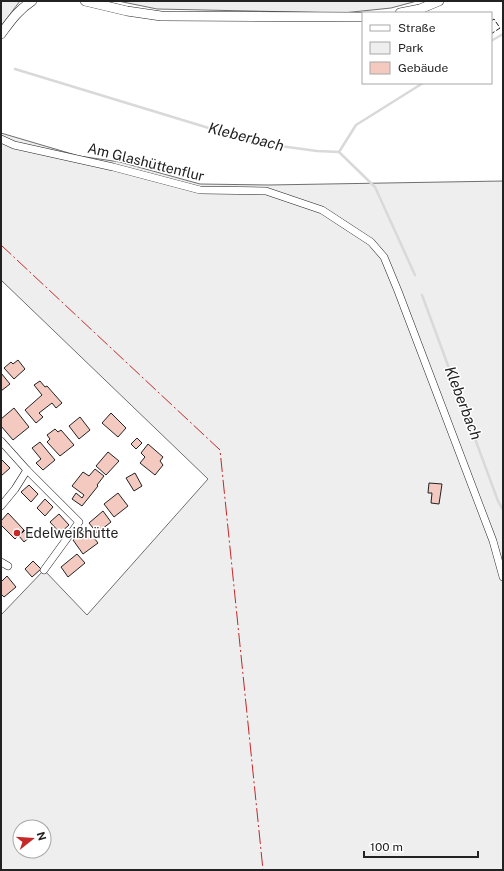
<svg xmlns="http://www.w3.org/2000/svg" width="504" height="871" viewBox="0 0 504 871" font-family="'Public Sans',sans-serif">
<rect width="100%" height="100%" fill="#fff"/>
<g fill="#eee" stroke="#6f6f6f" fill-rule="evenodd">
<polygon points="1,1 20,1 1,26"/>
<polygon points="118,1 417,1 391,8 343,13 157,9"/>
<path d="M1 133 79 156 120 162 200 184 268 185 503 181V870H1V615L44 570 87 615 208 479 1 280ZM20 827H44V851H20Z"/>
</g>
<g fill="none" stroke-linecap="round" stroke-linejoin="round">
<g stroke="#d9d9d9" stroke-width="2.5">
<polyline points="491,41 503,34"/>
<polyline points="15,69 258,143 317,151 339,152 375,187 415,275"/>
<polyline points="339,152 356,125 423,83"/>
<polyline points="422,295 498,501 503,510"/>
</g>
</g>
<g fill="#f3c9c0" stroke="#222">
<polygon points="18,360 25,369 14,379 4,368 11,362 13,364"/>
<polygon points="1,373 10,384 1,391"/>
<polygon points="40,381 45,387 47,386 62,403 56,408 52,403 39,413 43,417 36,423 25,410 42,395 34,385"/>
<polygon points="14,408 29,427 13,440 1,426 1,419"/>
<polygon points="111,413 126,428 118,437 102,423"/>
<polygon points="80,417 90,430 79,439 69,426"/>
<polygon points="55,429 58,432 61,430 74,445 60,456 47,442 50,439 47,435"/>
<polygon points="137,438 142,443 136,449 131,444"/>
<polygon points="40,442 55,460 43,470 36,463 41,459 32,448"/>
<polygon points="148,444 163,457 160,461 163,465 155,475 140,463 145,457 141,453"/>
<polygon points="108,452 119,461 106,475 96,466"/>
<polygon points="1,459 10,468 1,476"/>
<polygon points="95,469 104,476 97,485 98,486 82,506 72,499 76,493 82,498 84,495 72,486 83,472 89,476"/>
<polygon points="135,473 142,486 134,491 126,478"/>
<polygon points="429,483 442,484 439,504 431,503 432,493 428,493"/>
<polygon points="29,485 38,494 31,502 21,492"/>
<polygon points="118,493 128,506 114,517 104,504"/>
<polygon points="45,499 53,507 45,516 37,508"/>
<polygon points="103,511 111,522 97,533 89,523"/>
<polygon points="8,513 24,530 15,539 1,525 1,521"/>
<polygon points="59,514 69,525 60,533 50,522"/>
<polygon points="26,529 32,535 24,542 19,536"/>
<polygon points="87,529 98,543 83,554 73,540"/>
<polygon points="77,554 85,563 68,577 61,567"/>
<polygon points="33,561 41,569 32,577 25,569"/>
<polygon points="7,576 16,587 4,597 1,594 1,582"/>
</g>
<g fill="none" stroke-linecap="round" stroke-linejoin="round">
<defs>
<g id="minor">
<polyline points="1,139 14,145 113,167 200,190 266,191 322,210 371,242 384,257 398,291 493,541 503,577"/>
<polyline points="1,441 27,470 79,522 44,570"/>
<polyline points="1,506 15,489 27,470"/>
<polyline points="1,562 8,566"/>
</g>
<g id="tertiary">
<polyline points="85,1 127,11 161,16 363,17"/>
<polyline points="400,13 420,9 439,1"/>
<path d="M1 34C10 22 18 10 32 1"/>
</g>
</defs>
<use href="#minor" stroke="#222" stroke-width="8"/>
<use href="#tertiary" stroke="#222" stroke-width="10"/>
<use href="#minor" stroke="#fff" stroke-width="7"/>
<use href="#tertiary" stroke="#fff" stroke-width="9"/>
<polyline stroke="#222" stroke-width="1" stroke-dasharray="5 2" stroke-linecap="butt" points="491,21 494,19 500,28 491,34"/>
<polyline stroke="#c62828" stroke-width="1" stroke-dasharray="14 3 2 3" stroke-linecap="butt" points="1,245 220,450 263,870"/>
</g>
<circle fill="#c62828" stroke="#fff" stroke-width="1.5" cx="17" cy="533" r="4"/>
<g text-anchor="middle" stroke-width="3" stroke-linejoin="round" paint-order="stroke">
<g font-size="14" fill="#222" stroke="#fff">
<text transform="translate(146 162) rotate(14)" y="5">Am Glashüttenflur</text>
</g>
<g font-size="14" fill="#222" stroke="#fff" text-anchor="start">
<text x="25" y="538">Edelweißhütte</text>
</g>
<g font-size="15" font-style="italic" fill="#222" stroke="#fff">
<text transform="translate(246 137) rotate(14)" y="5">Kleberbach</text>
<text transform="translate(463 403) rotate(69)" y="5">Kleberbach</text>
</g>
</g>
<rect width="504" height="871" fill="none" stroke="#222222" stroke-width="4"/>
<rect x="362" y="12" width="130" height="72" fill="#ffffff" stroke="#a7a7a7"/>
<rect x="370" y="25" width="20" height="6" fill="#ffffff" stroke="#a7a7a7"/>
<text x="398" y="32" font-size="12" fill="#222222">Straße</text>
<rect x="370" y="42" width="20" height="12" fill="#eeeeee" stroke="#a7a7a7"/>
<text x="398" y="52" font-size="12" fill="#222222">Park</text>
<rect x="370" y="62" width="20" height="12" fill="#f3c9c0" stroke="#a7a7a7"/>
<text x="398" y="72" font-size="12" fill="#222222">Gebäude</text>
<g transform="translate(32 839) rotate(73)"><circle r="19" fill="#ffffff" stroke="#a7a7a7"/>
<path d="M0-3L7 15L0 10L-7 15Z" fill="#c62828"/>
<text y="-6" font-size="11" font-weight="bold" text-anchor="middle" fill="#222222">N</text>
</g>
<path d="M364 851v6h114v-6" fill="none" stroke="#222222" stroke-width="2"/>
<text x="370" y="851" font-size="12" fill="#222222" stroke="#ffffff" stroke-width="3" paint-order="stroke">100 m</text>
</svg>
